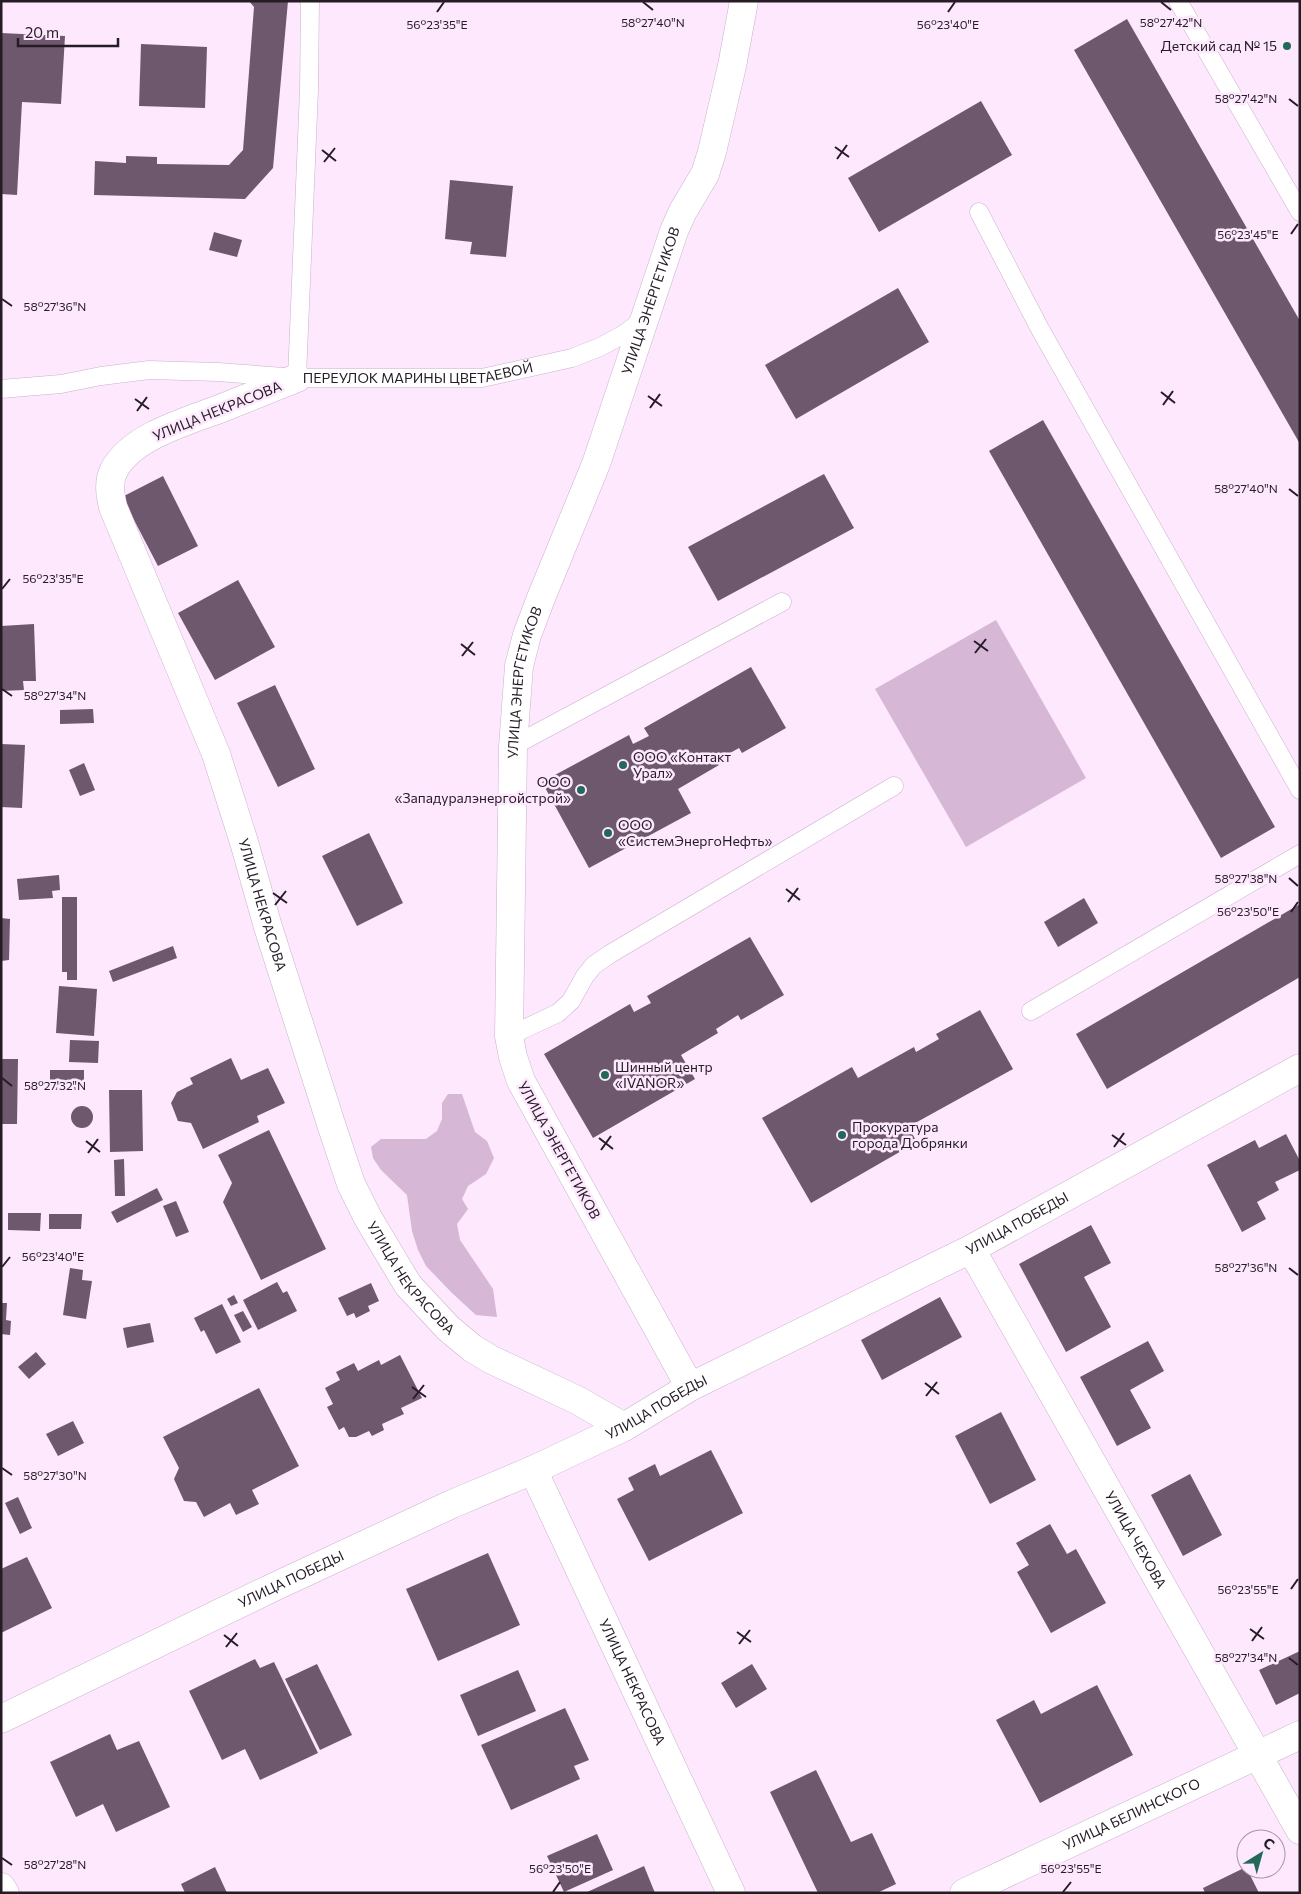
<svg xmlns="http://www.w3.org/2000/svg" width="1301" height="1894" viewBox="0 0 1301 1894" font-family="Commissioner,sans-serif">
<rect width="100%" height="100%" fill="#fde8fd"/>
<g fill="#d6b7d6">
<polygon points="996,620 1086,778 966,847 875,689"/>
<polygon points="448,1094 462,1094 475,1132 487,1141 494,1158 486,1174 468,1186 462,1199 468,1209 457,1224 460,1240 493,1289 497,1317 476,1315 452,1293 426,1266 418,1250 412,1231 407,1195 381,1170 373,1158 371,1147 381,1139 426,1139 437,1131 442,1119 442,1103"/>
</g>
<g fill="#6e586e">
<polygon points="249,1 288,1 273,168 245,199 94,195 95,161 126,163 126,156 157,157 157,164 229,165 243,150 254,7"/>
<polygon points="1127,19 1300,321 1300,444 1074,50"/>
<polygon points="1,33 65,36 61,104 22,102 17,195 1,194"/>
<polygon points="141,44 207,47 205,108 139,106"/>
<polygon points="981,101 1012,155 879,232 848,178"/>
<polygon points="450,180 513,186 506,257 470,254 472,242 445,239"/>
<polygon points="214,232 242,240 237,257 209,250"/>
<polygon points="898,288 929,342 796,419 765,365"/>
<polygon points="1043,420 1275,827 1221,858 989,451"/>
<polygon points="824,474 854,528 718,601 688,547"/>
<polygon points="163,476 198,546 158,566 122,497"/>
<polygon points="238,580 275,647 215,680 178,613"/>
<polygon points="34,624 36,681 23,681 24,690 1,691 1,626"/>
<polygon points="751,667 786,728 742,753 739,748 716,761 719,765 678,789 691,813 589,868 542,782 629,735 633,744 649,736 644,728"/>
<polygon points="275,685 315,769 278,787 237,703"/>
<polygon points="93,709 94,723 60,724 60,710"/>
<polygon points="1,744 25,745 22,808 1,807"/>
<polygon points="84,763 95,790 80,796 69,770"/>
<polygon points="369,833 403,903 357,926 322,856"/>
<polygon points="59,875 60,890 52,891 53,898 19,900 17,879"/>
<polygon points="62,897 77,897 77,980 67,980 67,972 62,972"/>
<polygon points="1084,898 1098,923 1058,947 1044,922"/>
<polygon points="1300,904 1300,977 1107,1089 1076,1034"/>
<polygon points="1,918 10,919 9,960 1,961"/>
<polygon points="750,937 784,995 741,1020 738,1015 716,1029 718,1033 681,1055 695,1079 593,1138 544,1054 630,1004 634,1012 651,1003 647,996"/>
<polygon points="173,946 177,958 113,982 109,971"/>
<polygon points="59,986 97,989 94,1036 56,1033"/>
<polygon points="980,1010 1013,1069 908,1127 917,1142 811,1203 762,1118 852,1067 858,1078 914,1047 916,1052 939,1039 936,1034"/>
<polygon points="70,1040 99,1041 98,1063 69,1062"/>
<polygon points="231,1058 241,1080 268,1068 285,1103 257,1116 259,1122 203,1149 191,1123 178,1121 171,1103 177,1092 193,1084 190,1078"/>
<polygon points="1,1059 18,1059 17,1124 1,1124"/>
<rect x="50" y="1070" width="34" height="20"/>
<polygon points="109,1090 142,1090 143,1151 110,1152"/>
<circle cx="82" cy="1117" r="11"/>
<polygon points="269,1130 326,1249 261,1280 223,1202 232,1183 218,1155"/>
<polygon points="1286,1134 1300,1161 1300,1170 1275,1182 1279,1190 1257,1202 1266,1219 1242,1232 1207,1165 1255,1140 1259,1148"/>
<polygon points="124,1159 125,1196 115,1196 114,1160"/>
<polygon points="157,1188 163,1200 117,1223 111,1212"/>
<polygon points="176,1201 189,1232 176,1237 163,1206"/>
<polygon points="8,1213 41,1213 40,1231 8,1230"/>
<polygon points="49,1214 82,1214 81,1229 49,1229"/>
<polygon points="1091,1225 1111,1263 1084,1277 1111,1327 1066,1352 1019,1264"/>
<polygon points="70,1268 83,1270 82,1280 92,1281 86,1319 63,1315"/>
<polygon points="277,1282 283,1293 287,1291 297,1311 258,1330 243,1300"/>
<polygon points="371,1283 379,1301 368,1306 370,1311 356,1318 354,1313 347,1316 338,1298"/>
<polygon points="234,1295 238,1303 231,1306 227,1299"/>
<polygon points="940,1297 962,1337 882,1380 861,1340"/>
<polygon points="1,1303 7,1303 6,1320 11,1321 10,1335 1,1334"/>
<polygon points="222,1304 241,1342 216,1354 204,1330 201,1332 194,1318"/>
<polygon points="243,1311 252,1327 243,1332 234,1315"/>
<polygon points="150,1323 154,1342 127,1348 123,1328"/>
<polygon points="1148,1341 1164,1371 1130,1390 1151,1428 1117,1446 1080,1377"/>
<polygon points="36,1352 46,1364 29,1379 18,1367"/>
<polygon points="400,1355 422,1398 401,1408 404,1414 382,1424 384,1430 372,1436 369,1431 356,1437 349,1437 344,1427 339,1430 327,1407 333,1404 325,1388 340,1380 336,1372 354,1363 358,1371 379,1360 381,1365"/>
<polygon points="259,1388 299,1466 252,1490 259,1504 236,1515 230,1503 204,1517 196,1502 184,1501 174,1479 179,1468 163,1437"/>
<polygon points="1001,1412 1036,1480 990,1504 955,1436"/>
<polygon points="73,1421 84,1443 58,1456 46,1434"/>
<polygon points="711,1450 743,1513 649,1561 617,1499 634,1490 628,1478 655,1464 660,1476"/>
<polygon points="1190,1474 1222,1535 1183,1556 1151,1495"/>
<polygon points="18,1497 32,1528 20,1534 5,1503"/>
<polygon points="1050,1524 1067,1554 1076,1549 1106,1603 1051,1633 1017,1572 1029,1565 1016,1543"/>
<polygon points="488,1553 520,1625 438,1661 406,1589"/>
<polygon points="27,1557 52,1608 1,1633 1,1569"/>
<polygon points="1300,1651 1300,1693 1276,1705 1259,1670"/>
<polygon points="255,1659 260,1668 274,1662 318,1753 260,1780 245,1749 222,1760 189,1691"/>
<polygon points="317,1664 352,1735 320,1750 285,1679"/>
<polygon points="752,1664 767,1689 736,1708 721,1683"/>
<polygon points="518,1670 536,1711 478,1736 460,1695"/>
<polygon points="1097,1685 1133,1755 1040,1803 996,1720 1034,1700 1041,1714"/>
<polygon points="565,1708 589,1760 574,1766 580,1779 511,1810 481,1745"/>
<polygon points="110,1734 117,1750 139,1741 170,1807 116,1832 103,1804 76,1817 50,1762"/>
<polygon points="816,1770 851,1842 872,1833 896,1884 877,1893 818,1893 770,1792"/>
<polygon points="597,1834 613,1870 564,1892 547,1856"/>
<polygon points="644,1866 655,1893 585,1893"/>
<polygon points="215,1867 227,1893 185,1893 181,1884"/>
<polygon points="1246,1867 1259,1893 1205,1893 1203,1888"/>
</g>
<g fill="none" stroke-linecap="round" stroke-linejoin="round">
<defs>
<g id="service">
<polyline points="1178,1 1300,212"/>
<polyline points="979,212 1040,329 1300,790"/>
<polyline points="297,378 309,90 310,1"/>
<path id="s1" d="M1 389 61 384 101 376 149 370 218 372 297 378H482L572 358 600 347 624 334 644 319"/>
<polyline points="513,746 782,602"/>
<polyline points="1031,1011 1300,854"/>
<polyline points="509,1036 558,1013 571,1001 585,976 594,965 610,954 894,786"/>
</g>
<g id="minor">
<path id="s2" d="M297 378C272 388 247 398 222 408 188 421 132 436 114 470 108 482 110 494 113 507L216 754 244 842 268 927 333 1130 351 1184 368 1218 408 1285 448 1328 472 1348 490 1359 577 1400 624 1427"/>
<path id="s3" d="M971 1249 1300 1830"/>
<path id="s4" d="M690 1387 521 1081 513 1057 509 1036 513 746 519 666 527 635 541 598 596 464 674 231 683 211 705 174 712 152 732 66 744 1"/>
<path id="s5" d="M533 1470 731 1893"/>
<path id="s6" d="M1 1719 276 1586 452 1504 533 1470 624 1427 690 1387 971 1249 1300 1068"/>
<polyline points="1,1887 5,1893"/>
<path id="s7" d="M964 1893 1300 1735"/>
</g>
</defs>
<use href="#service" stroke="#cbb2cb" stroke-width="19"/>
<use href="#minor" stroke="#cbb2cb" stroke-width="29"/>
<use href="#service" stroke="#fff" stroke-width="18"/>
<use href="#minor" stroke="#fff" stroke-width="28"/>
</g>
<path fill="none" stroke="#251c25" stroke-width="2" d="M643 2 653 10M1161 2 1171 10M437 12 444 2M948 12 955 2M1289 99 1298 106M835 147 849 157M322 150 336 161M837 159 847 145M324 162 335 148M1291 234 1298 224M2 299 12 306M1161 392 1175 403M648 396 662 406M135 399 149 409M1163 405 1173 391M650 408 660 394M137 411 147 397M1289 489 1298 496M2 589 10 579M974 641 988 651M461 644 475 655M975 653 986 639M462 656 473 642M2 689 12 696M1289 878 1298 886M786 889 800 900M273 893 287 903M788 902 798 888M275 905 286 891M1291 912 1298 902M2 1078 12 1086M1112 1135 1126 1145M599 1138 613 1149M86 1141 100 1152M1114 1147 1124 1133M601 1150 611 1136M88 1153 98 1139M2 1267 10 1257M1289 1268 1298 1275M925 1383 939 1394M412 1387 426 1397M926 1396 937 1382M413 1399 424 1385M2 1468 12 1475M1291 1589 1298 1579M1250 1629 1264 1639M737 1632 751 1642M224 1635 238 1646M1252 1641 1262 1627M739 1644 750 1630M226 1647 237 1633M1289 1658 1298 1665M2 1858 12 1865M553 1892 560 1882M1063 1892 1071 1882"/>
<g fill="#24685a" stroke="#fde8fd" stroke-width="2">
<circle cx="1287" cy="46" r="5"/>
<circle cx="623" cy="765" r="5"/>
<circle cx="581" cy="790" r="5"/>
<circle cx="608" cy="833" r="5"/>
<circle cx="605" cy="1075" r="5"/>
<circle cx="842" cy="1135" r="5"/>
</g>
<g text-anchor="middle" stroke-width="5" stroke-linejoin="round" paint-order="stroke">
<g font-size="14" fill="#251c25" stroke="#fde8fd" text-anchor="start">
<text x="1277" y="51" text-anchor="end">Детский сад № 15</text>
<text x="633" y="762">ООО «Контакт<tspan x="633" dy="16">Урал»</tspan></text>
<text x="571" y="787" text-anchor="end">ООО<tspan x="571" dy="16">«Западуралэнергойстрой»</tspan></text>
<text x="618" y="830">ООО<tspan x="618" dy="16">«СистемЭнергоНефть»</tspan></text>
<text x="615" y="1072">Шинный центр<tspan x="615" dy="16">«IVANOR»</tspan></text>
<text x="852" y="1132">Прокуратура<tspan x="852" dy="16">города Добрянки</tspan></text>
</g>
<g font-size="14" fill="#251c25" stroke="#fde8fd">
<text dy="5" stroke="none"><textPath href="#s4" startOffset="1155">УЛИЦА ЭНЕРГЕТИКОВ</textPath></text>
<text dy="5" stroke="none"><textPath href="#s1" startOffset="419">ПЕРЕУЛОК МАРИНЫ ЦВЕТАЕВОЙ</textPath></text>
<text transform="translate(217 411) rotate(-22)" y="5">УЛИЦА НЕКРАСОВА</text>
<text dy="5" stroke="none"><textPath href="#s4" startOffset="751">УЛИЦА ЭНЕРГЕТИКОВ</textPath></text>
<text dy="5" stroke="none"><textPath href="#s2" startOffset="671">УЛИЦА НЕКРАСОВА</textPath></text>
<text transform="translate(559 1150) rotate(61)" y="5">УЛИЦА ЭНЕРГЕТИКОВ</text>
<text dy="5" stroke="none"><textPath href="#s6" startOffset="1131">УЛИЦА ПОБЕДЫ</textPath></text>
<text dy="5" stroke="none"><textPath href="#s2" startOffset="1076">УЛИЦА НЕКРАСОВА</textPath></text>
<text dy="5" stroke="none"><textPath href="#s6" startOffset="726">УЛИЦА ПОБЕДЫ</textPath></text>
<text dy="5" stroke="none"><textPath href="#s3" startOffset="334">УЛИЦА ЧЕХОВА</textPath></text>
<text dy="5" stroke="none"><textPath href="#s6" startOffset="322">УЛИЦА ПОБЕДЫ</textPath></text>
<text dy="5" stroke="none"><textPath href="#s5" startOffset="234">УЛИЦА НЕКРАСОВА</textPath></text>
<text dy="5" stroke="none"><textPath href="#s7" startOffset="185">УЛИЦА БЕЛИНСКОГО</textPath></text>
</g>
</g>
<g font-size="12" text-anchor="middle" fill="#251c25" stroke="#fde8fd" stroke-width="5" stroke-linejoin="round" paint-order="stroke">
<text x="653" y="27">58°27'40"N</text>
<text x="1171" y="27">58°27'42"N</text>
<text x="437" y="29">56°23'35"E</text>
<text x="948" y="29">56°23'40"E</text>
<text x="1246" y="103">58°27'42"N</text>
<text x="1248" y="239">56°23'45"E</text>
<text x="55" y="311">58°27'36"N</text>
<text x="1246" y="493">58°27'40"N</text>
<text x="53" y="583">56°23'35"E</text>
<text x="55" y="700">58°27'34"N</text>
<text x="1246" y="883">58°27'38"N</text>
<text x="1248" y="916">56°23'50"E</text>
<text x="55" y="1090">58°27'32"N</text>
<text x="53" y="1261">56°23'40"E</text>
<text x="1246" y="1272">58°27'36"N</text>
<text x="55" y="1480">58°27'30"N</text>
<text x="1248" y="1594">56°23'55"E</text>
<text x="1246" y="1662">58°27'34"N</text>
<text x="55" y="1869">58°27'28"N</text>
<text x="560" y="1873">56°23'50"E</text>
<text x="1071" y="1873">56°23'55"E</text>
</g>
<rect width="1301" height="1894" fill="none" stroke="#251c25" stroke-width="5"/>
<g transform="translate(1261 1854) rotate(37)"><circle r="24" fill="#fde8fd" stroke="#a796a7"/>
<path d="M0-4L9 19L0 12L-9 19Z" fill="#24685a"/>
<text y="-8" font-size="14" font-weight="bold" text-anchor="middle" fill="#251c25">С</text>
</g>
<path d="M18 38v8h100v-8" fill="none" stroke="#251c25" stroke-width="2.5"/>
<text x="25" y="38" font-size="15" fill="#251c25" stroke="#fde8fd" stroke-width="4" paint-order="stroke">20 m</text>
</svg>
